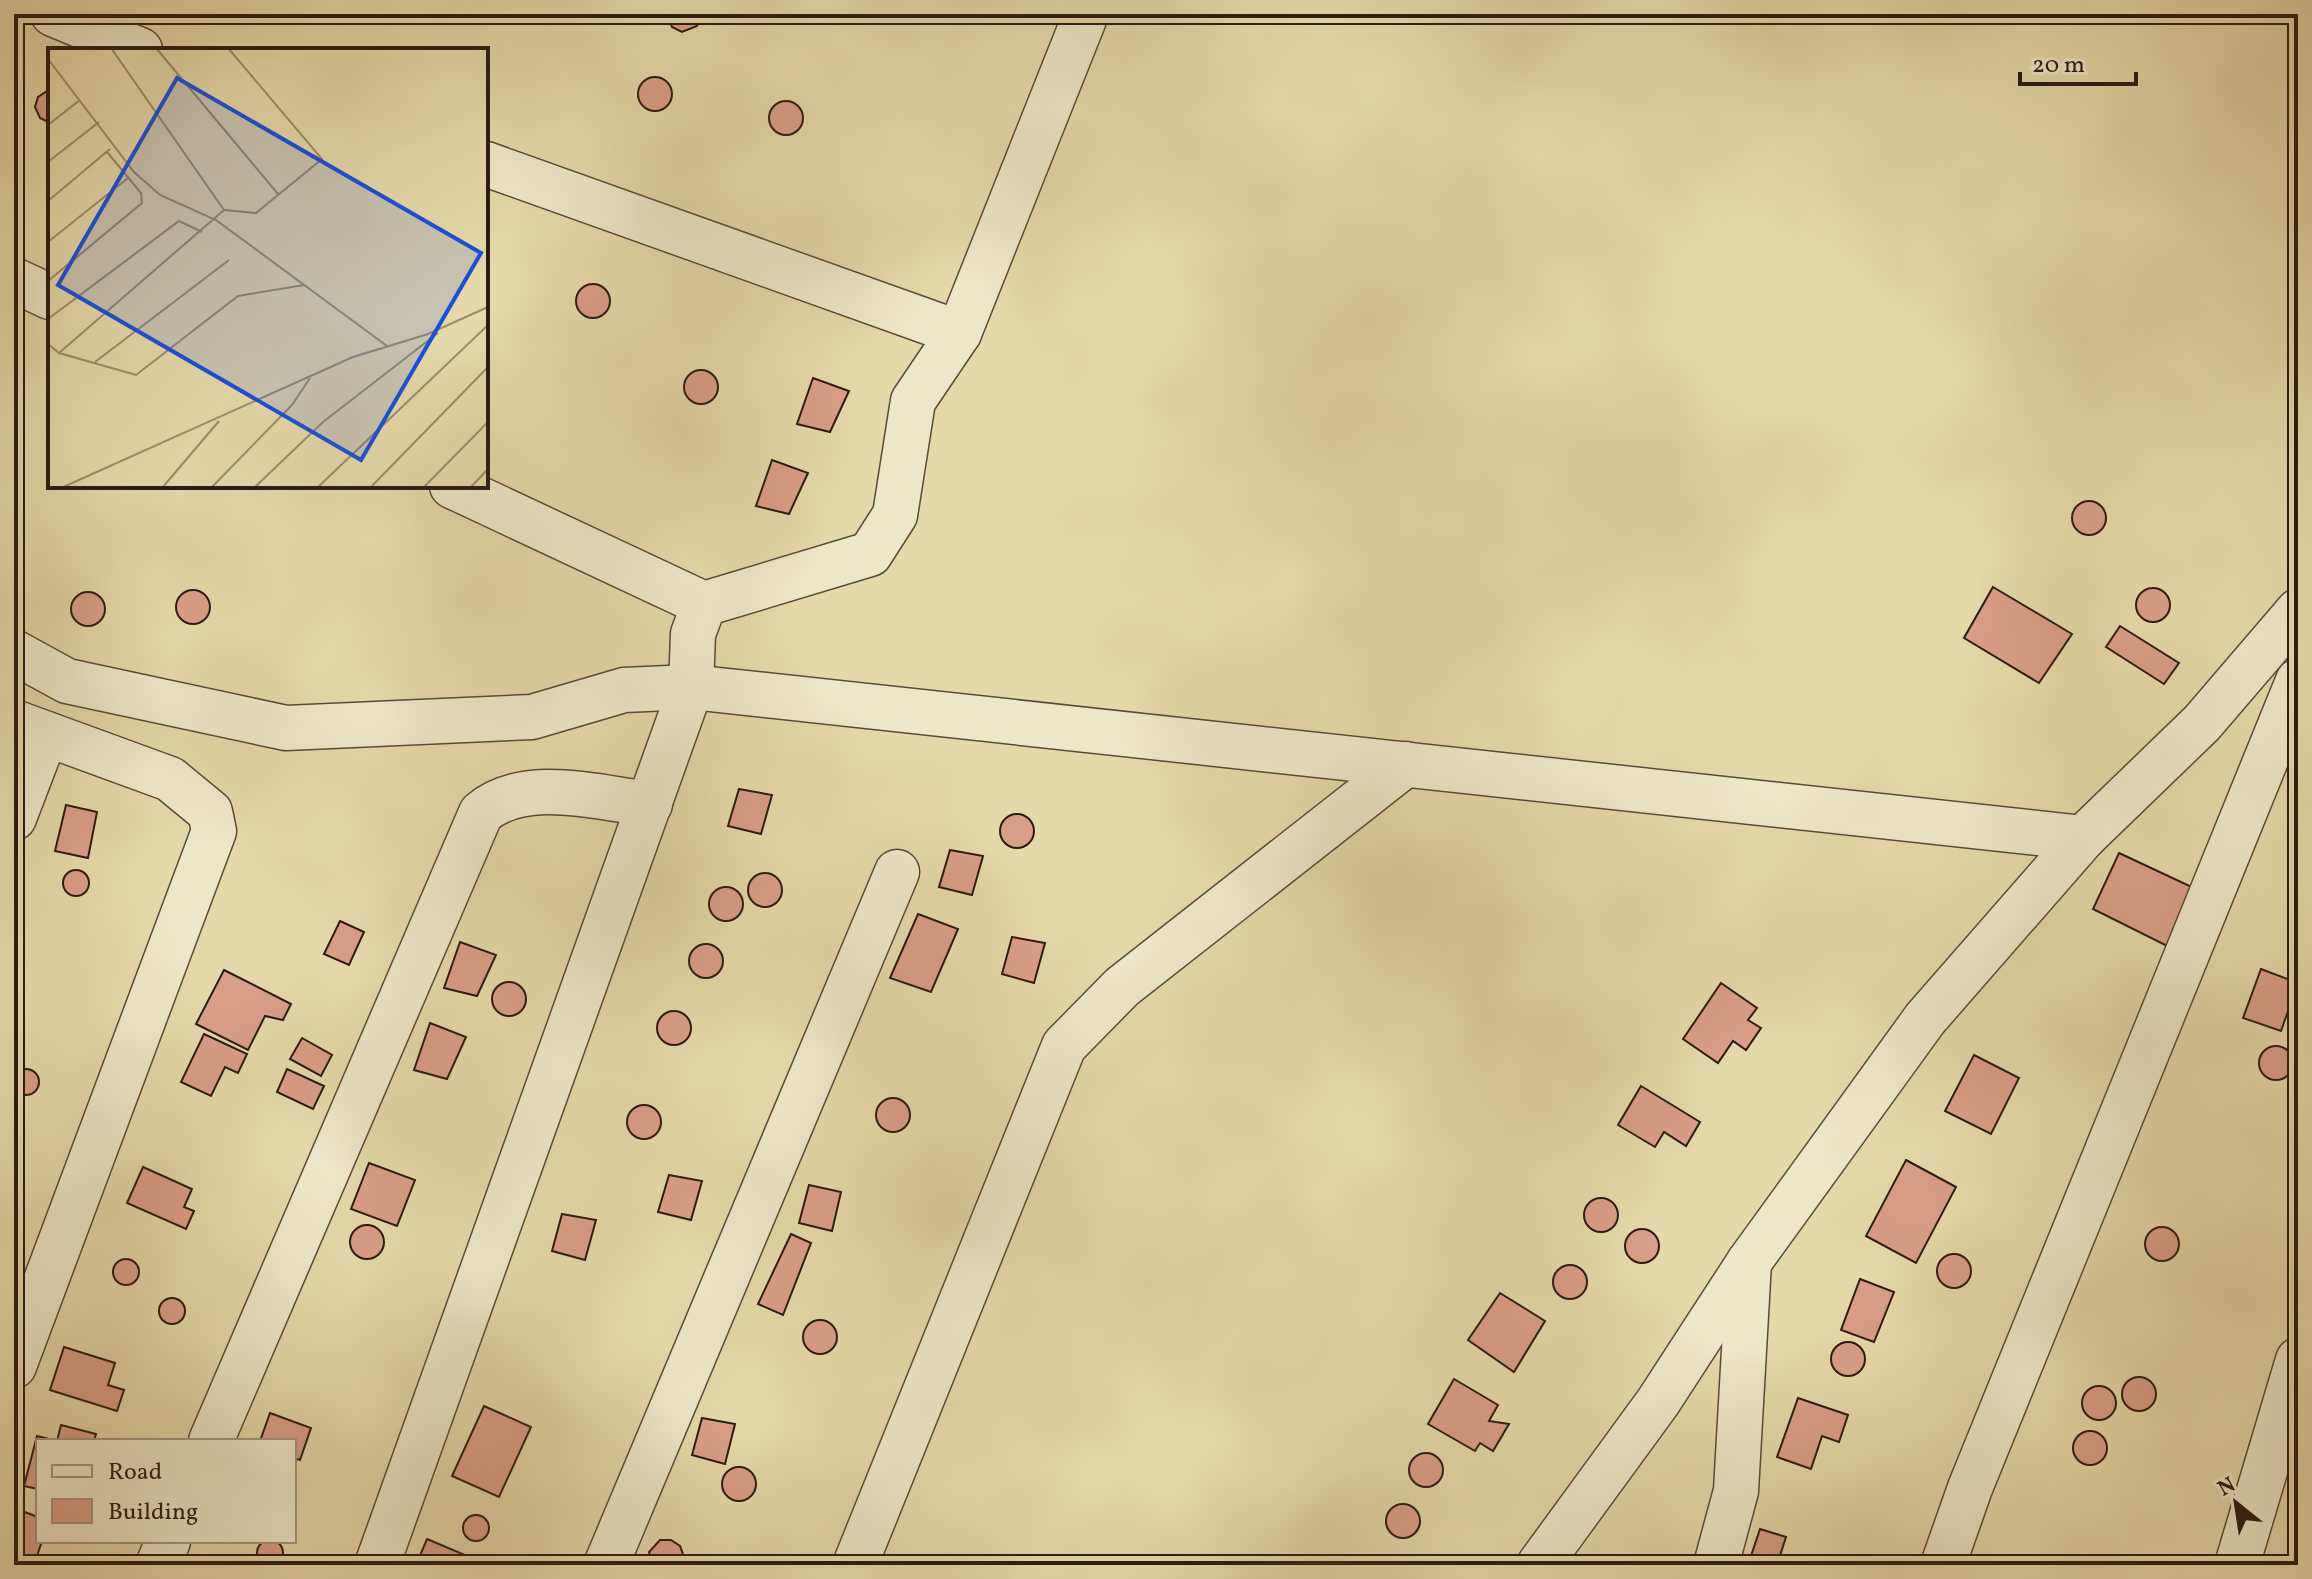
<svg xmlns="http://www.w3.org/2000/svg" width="2312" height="1579" viewBox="0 0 2312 1579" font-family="Vollkorn,serif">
<rect width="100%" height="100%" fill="#e5d8aa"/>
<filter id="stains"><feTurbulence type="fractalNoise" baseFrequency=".0025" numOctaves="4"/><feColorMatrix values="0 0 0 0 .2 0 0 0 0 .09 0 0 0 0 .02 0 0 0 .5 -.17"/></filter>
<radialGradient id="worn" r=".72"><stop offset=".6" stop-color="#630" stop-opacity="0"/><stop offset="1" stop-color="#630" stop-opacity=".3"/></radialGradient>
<g fill="#d99e88" stroke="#2c1b14" stroke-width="2">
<polygon points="667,14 701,14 702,15 697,26 682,32 672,27"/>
<circle cx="655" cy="94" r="17"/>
<polygon points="50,89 50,123 40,118 35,107 38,97"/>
<circle cx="786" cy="118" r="17"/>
<circle cx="593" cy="301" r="17"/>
<circle cx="701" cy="387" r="17"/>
<polygon points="813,378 849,391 830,432 797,424"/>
<polygon points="772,460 808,473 789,514 756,506"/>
<circle cx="2089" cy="518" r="17"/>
<polygon points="1993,587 2072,634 2039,683 1964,638"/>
<circle cx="2153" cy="605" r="17"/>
<circle cx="193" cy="607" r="17"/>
<circle cx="88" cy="609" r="17"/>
<polygon points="2120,626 2179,663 2164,684 2106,647"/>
<polygon points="739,789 772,795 761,834 728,826"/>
<polygon points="66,805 97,812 88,858 55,851"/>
<circle cx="1017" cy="831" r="17"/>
<polygon points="950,850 983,856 972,895 939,887"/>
<polygon points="2119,853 2196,889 2169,947 2093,909"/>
<circle cx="76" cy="883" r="13"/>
<circle cx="765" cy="890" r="17"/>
<circle cx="726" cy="904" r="17"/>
<polygon points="918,914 958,929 931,992 890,978"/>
<polygon points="340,921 364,932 349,965 324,954"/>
<polygon points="1012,937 1045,943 1034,983 1002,974"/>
<polygon points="460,942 496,955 477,996 444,988"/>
<circle cx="706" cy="961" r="17"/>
<polygon points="2261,969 2298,983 2281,1031 2243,1018"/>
<polygon points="224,970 291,1004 283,1020 265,1016 248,1050 196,1024"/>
<circle cx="509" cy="999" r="17"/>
<polygon points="1721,983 1757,1008 1748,1020 1761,1028 1746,1050 1733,1041 1718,1063 1683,1039"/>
<circle cx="674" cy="1028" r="17"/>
<polygon points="430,1023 466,1037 447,1079 414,1070"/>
<polygon points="204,1034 247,1054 238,1073 225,1067 211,1096 181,1082"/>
<polygon points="302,1038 332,1055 321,1076 290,1059"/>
<circle cx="2276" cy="1063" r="17"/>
<polygon points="1974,1055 2019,1078 1991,1134 1945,1111"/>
<polygon points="287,1069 324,1086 313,1109 277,1092"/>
<circle cx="26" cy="1082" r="13"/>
<polygon points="1641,1086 1700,1122 1686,1146 1664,1132 1655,1147 1618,1125"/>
<circle cx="893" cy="1115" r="17"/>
<circle cx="644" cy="1122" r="17"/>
<polygon points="1906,1160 1956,1187 1916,1263 1866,1236"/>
<polygon points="369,1163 415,1180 397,1226 351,1209"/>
<polygon points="143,1167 192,1189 184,1207 194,1211 186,1229 127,1203"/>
<polygon points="669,1175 702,1181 691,1220 658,1212"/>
<polygon points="809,1185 841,1192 832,1231 799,1223"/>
<circle cx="1601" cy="1215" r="17"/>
<polygon points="562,1214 596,1220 585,1260 552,1251"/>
<circle cx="367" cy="1242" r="17"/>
<circle cx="2162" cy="1244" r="17"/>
<circle cx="1642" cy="1246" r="17"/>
<polygon points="791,1234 811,1243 783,1315 758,1304"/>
<circle cx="1954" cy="1271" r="17"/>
<circle cx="126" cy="1272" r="13"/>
<circle cx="1570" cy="1282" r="17"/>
<polygon points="1860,1279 1894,1292 1874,1342 1841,1330"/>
<polygon points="1500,1293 1545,1321 1514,1372 1468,1340"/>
<circle cx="172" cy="1311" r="13"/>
<circle cx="820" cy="1337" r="17"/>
<circle cx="1848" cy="1359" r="17"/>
<polygon points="64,1347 115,1363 108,1385 124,1390 117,1411 50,1390"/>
<circle cx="2139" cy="1394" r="17"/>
<polygon points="1454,1379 1498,1405 1489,1421 1509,1424 1493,1451 1480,1443 1475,1451 1428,1424"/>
<circle cx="2099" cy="1403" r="17"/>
<polygon points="1798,1398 1848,1415 1839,1442 1822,1436 1811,1469 1777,1457"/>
<polygon points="484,1406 531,1427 499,1497 452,1476"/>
<polygon points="270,1413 311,1428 300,1460 294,1458 294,1441 260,1441"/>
<polygon points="702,1418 735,1424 725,1464 692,1455"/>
<polygon points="61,1425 96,1434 94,1441 38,1441 38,1489 24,1486 37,1436 57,1441"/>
<circle cx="2090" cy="1448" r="17"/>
<circle cx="1426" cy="1470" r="17"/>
<circle cx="739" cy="1484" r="17"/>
<circle cx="1403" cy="1521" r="17"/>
<polygon points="14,1508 38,1517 38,1541 42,1541 34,1565 14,1565"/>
<circle cx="476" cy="1528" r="13"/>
<polygon points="1760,1529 1786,1537 1777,1565 1748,1565"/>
<polygon points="427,1539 465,1555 461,1565 416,1565"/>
<polygon points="660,1540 671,1540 680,1546 684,1557 681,1565 652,1565 649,1552"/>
<circle cx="270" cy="1553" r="13"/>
</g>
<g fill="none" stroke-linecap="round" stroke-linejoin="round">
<defs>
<g id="minor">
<polyline points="53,14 140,50"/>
<polyline points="486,164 959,333"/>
<polyline points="14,280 50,297"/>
<polyline points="452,486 704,604"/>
<polyline points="14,652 67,681 286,728 532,717 624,690 691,687 2083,838"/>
<polyline points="14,722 170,779 210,812 214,831 14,1366"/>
<polyline points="14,818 46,734"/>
<path d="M211 1441 481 813C524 776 598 798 650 804"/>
<polyline points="158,1565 168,1541"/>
<polyline points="377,1565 691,687 693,634 704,604 870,554 895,515 913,401 959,333 1086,14"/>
<polyline points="606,1565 897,872"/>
<polyline points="855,1565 1064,1046 1122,987 1406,764"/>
<polyline points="1716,1565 1736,1491 1749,1262"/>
<polyline points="1943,1565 1970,1488 2298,681"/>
<polyline points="2237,1565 2298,1360"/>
</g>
<polyline id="tertiary" points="1539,1565 1658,1402 1749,1262 1925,1019 2083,838 2202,723 2298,611"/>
</defs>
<use href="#minor" stroke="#5a4a3a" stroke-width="47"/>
<use href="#tertiary" stroke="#5a4a3a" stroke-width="47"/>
<use href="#minor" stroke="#eee6c8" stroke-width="44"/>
<use href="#tertiary" stroke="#eee6c8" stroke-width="44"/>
</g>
<g transform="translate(48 48)">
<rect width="440" height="440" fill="#e5d8aa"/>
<path fill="none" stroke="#9b8c6e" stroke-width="2" d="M63 0 176 162M108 0 230 146M0 11 86 124 112 147 168 172 339 298M0 77 32 52M0 114 51 74M0 153 62 101M0 194 80 130M0 233 94 155 93 145 59 104M0 271 131 173 154 184M0 296 11 305 88 327 190 248 256 237M11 305 176 162 208 165 274 111 180 0M47 314 181 212M13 440 305 309 380 286 440 259M114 440 171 373M163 440 244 357 262 330M206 440 275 374 390 285M269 440 440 277M322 440 440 319M375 440 440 374M422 440 440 421"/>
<path fill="#1d4ed8" fill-opacity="0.15" stroke="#1d4ed8" stroke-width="4" d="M129 30 433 205 313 412 10 237Z"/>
<rect width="440" height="440" fill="none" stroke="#2c1b14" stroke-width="4"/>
</g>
<rect width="2312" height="1579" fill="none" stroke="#e5d8aa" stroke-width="48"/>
<rect x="16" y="16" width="2280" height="1547" fill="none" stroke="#2c1b14" stroke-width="4"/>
<rect x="24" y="24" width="2264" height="1531" fill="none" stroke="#2c1b14" stroke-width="2"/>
<rect x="36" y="1439" width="260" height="104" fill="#eee6c8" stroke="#a09580" stroke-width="2"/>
<rect x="52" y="1465" width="40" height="12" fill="#eee6c8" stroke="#a09580" stroke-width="2"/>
<text x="108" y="1479" font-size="24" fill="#2c1b14">Road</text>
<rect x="52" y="1499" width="40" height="24" fill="#d99e88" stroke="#a09580" stroke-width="2"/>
<text x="108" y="1519" font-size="24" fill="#2c1b14">Building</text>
<g transform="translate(2236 1503) rotate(330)" stroke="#eee6c8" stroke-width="6" paint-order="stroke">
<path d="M0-6L14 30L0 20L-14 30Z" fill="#2c1b14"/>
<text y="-12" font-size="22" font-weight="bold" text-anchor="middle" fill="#2c1b14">N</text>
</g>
<path d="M2020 72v12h116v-12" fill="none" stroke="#2c1b14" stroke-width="4"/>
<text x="2032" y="72" font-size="24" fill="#2c1b14" stroke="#eee6c8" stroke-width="6" paint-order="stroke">20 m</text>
<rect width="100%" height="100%" filter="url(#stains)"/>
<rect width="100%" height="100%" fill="url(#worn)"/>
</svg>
